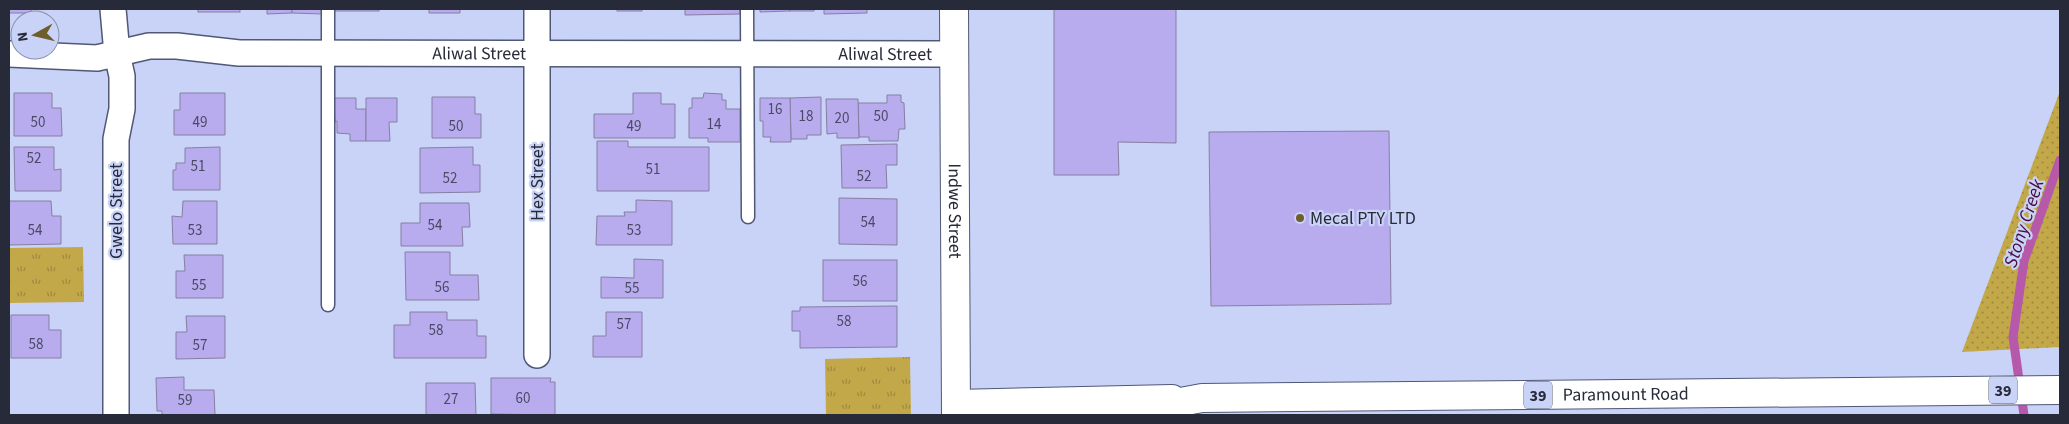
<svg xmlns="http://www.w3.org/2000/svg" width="2069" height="424" viewBox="0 0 2069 424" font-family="'Source Sans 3',sans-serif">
<defs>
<pattern id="grass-tufts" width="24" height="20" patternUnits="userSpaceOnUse" patternTransform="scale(1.25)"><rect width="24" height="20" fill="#c3a84a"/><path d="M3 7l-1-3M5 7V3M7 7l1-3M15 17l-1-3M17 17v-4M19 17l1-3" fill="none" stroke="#9e893f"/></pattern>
<pattern id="park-dots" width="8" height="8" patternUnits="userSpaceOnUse" patternTransform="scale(1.25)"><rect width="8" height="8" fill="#c3a84a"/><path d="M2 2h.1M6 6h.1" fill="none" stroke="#9e893f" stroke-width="1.8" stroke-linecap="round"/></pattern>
</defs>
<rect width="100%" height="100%" fill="#c9d3f7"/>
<g fill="url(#grass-tufts)">
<polygon points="83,247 84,302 9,303 9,248"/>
<polygon points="910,357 911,415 826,415 825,359"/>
</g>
<polygon fill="url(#park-dots)" points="2060,91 2060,347 1962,352"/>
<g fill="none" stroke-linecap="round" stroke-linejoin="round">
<polyline stroke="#b759aa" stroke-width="9" points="2024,415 2013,337 2024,261 2060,160"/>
</g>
<g fill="#b8acee" stroke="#857fa2">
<rect x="9" y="9" width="22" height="4"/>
<rect x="198" y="9" width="42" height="3"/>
<polygon points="267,9 292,9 292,13 267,14"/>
<polygon points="292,9 321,9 322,14 292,13"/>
<rect x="335" y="9" width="44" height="2"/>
<polygon points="404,9 480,9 460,9 460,13 429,13 429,9"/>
<rect x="617" y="9" width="25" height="2"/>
<polygon points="685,9 740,9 740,14 685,15"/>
<polygon points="760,9 790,9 790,11 760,12"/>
<rect x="790" y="9" width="24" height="2"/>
<polygon points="824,9 867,9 867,13 824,14"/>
<polygon points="1054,9 1176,9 1176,143 1118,142 1119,175 1054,175"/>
<polygon points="14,93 52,93 52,108 61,108 62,136 14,136"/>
<polygon points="180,93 225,93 225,135 174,135 174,110 180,110"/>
<polygon points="633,93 661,93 661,104 675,104 675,138 594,138 594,114 633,114"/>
<polygon points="704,93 722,94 722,100 726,100 726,109 740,109 740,142 708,142 708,138 689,138 689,108 692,108 692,98 703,98"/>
<polygon points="887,95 901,95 901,102 904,103 905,129 899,129 898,141 869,141 869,137 859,137 858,103 887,103"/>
<polygon points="432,97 475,97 475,114 481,114 481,138 432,138"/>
<polygon points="821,97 821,135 807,135 807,139 791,139 790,98"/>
<polygon points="334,98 356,98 356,109 366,109 366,141 350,141 350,134 337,133 337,121 335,122"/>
<polygon points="366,98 397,98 397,122 389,122 390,141 366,141"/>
<polygon points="760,98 790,98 791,142 770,142 771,137 763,137 763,121 760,121"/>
<polygon points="826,99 858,99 859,138 837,138 837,133 827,134"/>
<polygon points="1389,131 1391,304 1211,306 1209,132"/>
<polygon points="597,141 628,141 628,147 709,147 709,191 597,191"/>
<polygon points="897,144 897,165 886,165 887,188 842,188 841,145"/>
<polygon points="14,147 54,147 54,170 61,169 61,191 15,191"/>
<polygon points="220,147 220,190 173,190 173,170 176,170 176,163 185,163 185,148"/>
<polygon points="473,147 473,165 480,165 480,192 420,193 420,148"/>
<polygon points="839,198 897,199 897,245 839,244"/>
<polygon points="636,200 672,201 672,245 596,245 597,216 625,216 624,212 636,212"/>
<polygon points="9,201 51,201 52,216 61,216 61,244 9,245"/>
<polygon points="183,201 217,201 217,244 173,244 172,216 182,217"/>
<polygon points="420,203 469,203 470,227 462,227 463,246 401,246 401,223 420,223"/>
<polygon points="405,252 450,252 450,275 478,275 479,300 406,300"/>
<polygon points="184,255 223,255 223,298 176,298 176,271 185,271"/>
<polygon points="634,259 663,260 663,298 601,298 601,277 634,278"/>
<rect x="823" y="260" width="74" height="41"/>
<polygon points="897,306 897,347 800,348 800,331 792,331 792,311 800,311 800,307"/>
<polygon points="410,312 447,312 447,320 477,320 477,336 486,336 486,358 394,358 394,325 410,325"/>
<polygon points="606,312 642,312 642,357 593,357 593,336 606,336"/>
<polygon points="11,315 49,315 49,330 61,330 61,358 11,358"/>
<polygon points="186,316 225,316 225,358 176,359 176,332 187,332"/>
<polygon points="184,377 184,390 214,390 215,415 162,415 162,411 157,411 156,378"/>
<polygon points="491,378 551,378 550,382 555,382 555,415 491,414"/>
<polygon points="426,383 475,383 476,415 426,415"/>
</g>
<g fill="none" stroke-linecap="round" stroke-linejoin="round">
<defs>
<g id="service">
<polyline points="328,9 328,305"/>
<polyline points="747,9 748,217"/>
</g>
<g id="minor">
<polyline points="113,9 117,54 122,76 122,109 116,139 116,415"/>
<polyline points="537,9 537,355"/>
<path id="s1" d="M9 54 97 58 149 46H177L239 53 954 54"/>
</g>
<g id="tertiary">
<path id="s2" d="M954 9 956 415"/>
<polyline points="956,404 1172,399"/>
</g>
<g id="primary">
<path id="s3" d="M1133 415 1159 406 1202 398 2060 390"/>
</g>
</defs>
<use href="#service" stroke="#505877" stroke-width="15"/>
<use href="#minor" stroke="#505877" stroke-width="28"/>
<use href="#tertiary" stroke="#505877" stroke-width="30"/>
<use href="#primary" stroke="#505877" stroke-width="30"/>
<use href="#service" stroke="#fff" stroke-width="12"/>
<use href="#minor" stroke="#fff" stroke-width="25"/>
<use href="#tertiary" stroke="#fff" stroke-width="28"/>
<use href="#primary" stroke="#fff" stroke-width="28"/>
</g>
<circle fill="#6d5e2b" stroke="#c9d3f7" stroke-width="2" cx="1300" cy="218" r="5"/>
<g text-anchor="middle" stroke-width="4.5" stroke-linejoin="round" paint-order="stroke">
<g font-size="15" fill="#4b4a66">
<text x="775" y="114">16</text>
<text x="806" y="121">18</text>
<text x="881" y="121">50</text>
<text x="842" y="123">20</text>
<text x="38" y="127">50</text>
<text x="200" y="127">49</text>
<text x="714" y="129">14</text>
<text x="456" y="131">50</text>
<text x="634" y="131">49</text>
<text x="34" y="163">52</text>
<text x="198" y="171">51</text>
<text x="653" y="174">51</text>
<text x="864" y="181">52</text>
<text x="450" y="183">52</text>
<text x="868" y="227">54</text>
<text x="435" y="230">54</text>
<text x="35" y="235">54</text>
<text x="195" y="235">53</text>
<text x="634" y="235">53</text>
<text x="860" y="286">56</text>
<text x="199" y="290">55</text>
<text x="442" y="292">56</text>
<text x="632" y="293">55</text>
<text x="844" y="326">58</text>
<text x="624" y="329">57</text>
<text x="436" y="335">58</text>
<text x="36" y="349">58</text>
<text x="200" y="350">57</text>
<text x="523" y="403">60</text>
<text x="451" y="404">27</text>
<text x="185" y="405">59</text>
</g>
<g fill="#c9d3f7" stroke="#585d71" stroke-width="1">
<rect x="1989" y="376.5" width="28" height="27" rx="4"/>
<rect x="1524" y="381.5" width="28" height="27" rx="4"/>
</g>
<g font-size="16" font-weight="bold" fill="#272a38">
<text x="2003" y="396">39</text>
<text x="1538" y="401">39</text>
</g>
<g font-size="18" fill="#272a38" stroke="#c9d3f7">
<text dy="6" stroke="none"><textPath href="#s1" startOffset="472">Aliwal Street</textPath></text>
<text dy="6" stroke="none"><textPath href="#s1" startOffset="878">Aliwal Street</textPath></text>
<text transform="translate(537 182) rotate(-90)" y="6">Hex Street</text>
<text transform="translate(116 211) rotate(-90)" y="6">Gwelo Street</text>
<text dy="6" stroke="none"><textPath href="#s2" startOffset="202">Indwe Street</textPath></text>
<text dy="6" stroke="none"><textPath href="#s3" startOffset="495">Paramount Road</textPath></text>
</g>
<g font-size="18" fill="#272a38" stroke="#c9d3f7" text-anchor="start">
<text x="1310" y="224">Mecal PTY LTD</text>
</g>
<g font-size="19" font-style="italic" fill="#480a41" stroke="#c9d3f7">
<text transform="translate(2023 223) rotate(-72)" y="7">Stony Creek</text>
</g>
</g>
<rect width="2069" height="424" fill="none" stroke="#272a38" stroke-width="20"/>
<g transform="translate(35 35) rotate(262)"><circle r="24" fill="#c9d3f7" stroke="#888fab"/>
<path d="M0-4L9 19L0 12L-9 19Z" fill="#6d5e2b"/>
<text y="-8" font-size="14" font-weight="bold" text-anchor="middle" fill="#272a38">N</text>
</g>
</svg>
